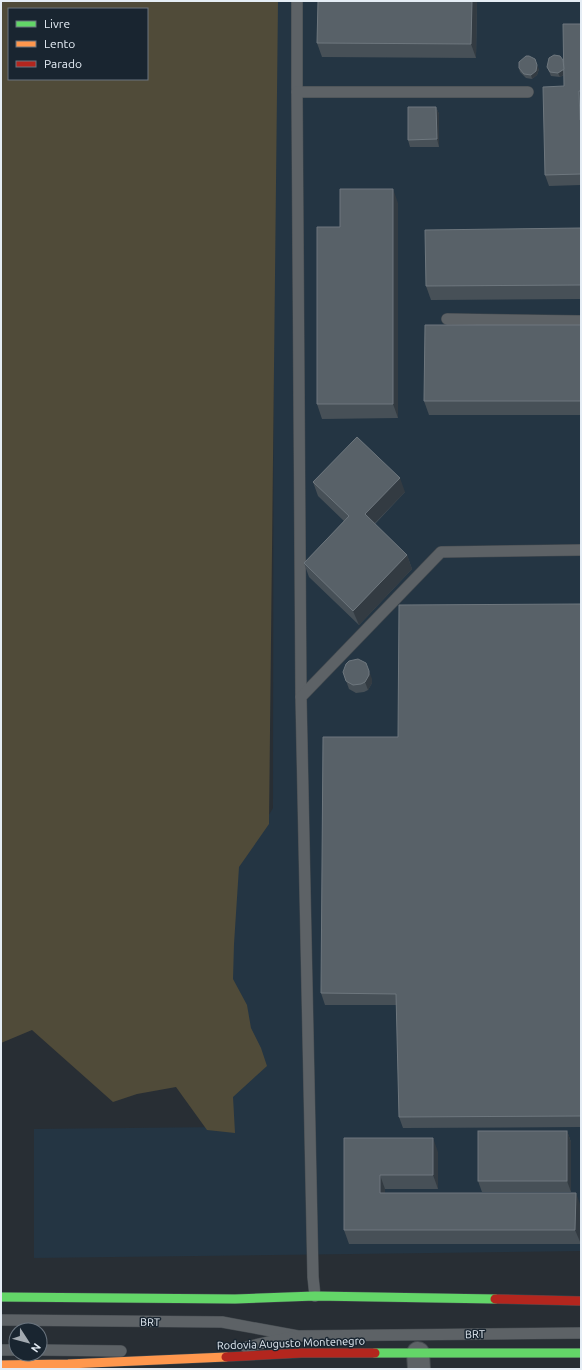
<svg xmlns="http://www.w3.org/2000/svg" width="582" height="1370" viewBox="0 0 582 1370" font-family="Ubuntu,sans-serif">
<rect width="100%" height="100%" fill="#282e34"/>
<polygon fill="#243543" points="274,1 581,1 581,1251 34,1258 34,1129 223,1127 222,896 273,808"/>
<path fill="#504b39" fill-rule="evenodd" d="M1 1H278L269 824 239 867 234 944 233 979 247 1005 251 1028 261 1048 267 1066 233 1097 235 1133 207 1130 176 1087 137 1094 113 1102 32 1030 1 1043ZM9 9H147V79H9Z"/>
<g fill="none" stroke-linecap="round" stroke-linejoin="round">
<defs>
<g id="lane">
<polyline points="297,1 297,92"/>
<polyline points="447,319 581,321"/>
<polyline points="301,697 297,92 528,92"/>
<polyline points="315,1296 313,1277 301,697 441,552 581,550"/>
<polyline points="1,1320 222,1322 298,1336 581,1333"/>
<polyline points="246,1347 291,1337"/>
<polyline points="1,1350 16,1350"/>
<polyline points="40,1350 121,1351"/>
</g>
<polyline id="street" points="418,1353 419,1369"/>
<g id="fast">
<polyline points="1,1297 235,1299 315,1296 495,1299"/>
<polyline points="375,1353 581,1353"/>
</g>
<polyline id="slow" points="1,1365 68,1364 226,1357"/>
<g id="jam">
<polyline points="495,1299 581,1301"/>
<polyline points="226,1357 302,1353 375,1353"/>
</g>
</defs>
<use href="#lane" stroke="#444a4f" stroke-width="12"/>
<use href="#street" stroke="#444a4f" stroke-width="24"/>
<use href="#fast" stroke="#444a4f" stroke-width="10"/>
<use href="#slow" stroke="#444a4f" stroke-width="10"/>
<use href="#jam" stroke="#444a4f" stroke-width="10"/>
<use href="#lane" stroke="#5d6266" stroke-width="11"/>
<use href="#street" stroke="#5d6266" stroke-width="22"/>
<use href="#fast" stroke="#63d668" stroke-width="9"/>
<use href="#slow" stroke="#ff974d" stroke-width="9"/>
<use href="#jam" stroke="#b3261e" stroke-width="9"/>
</g>
<g fill="#475057">
<polygon points="318,1 477,1 476,58 322,57 317,43"/>
<polygon points="581,24 581,185 549,186 545,175 564,86 564,75 560,77 551,76 547,67 563,60"/>
<polygon points="519,68 539,69 537,75 532,79 526,78 520,72"/>
<polygon points="436,107 439,114 439,147 410,147 408,140"/>
<polygon points="398,203 398,418 322,419 317,404 340,227"/>
<polygon points="581,228 581,299 431,300 426,286"/>
<polygon points="581,325 581,415 429,415 424,401"/>
<polygon points="313,482 405,492 375,524 407,555 412,569 359,625 309,577 304,563 344,521 318,496"/>
<polygon points="581,604 581,1127 403,1128 399,1117 397,1005 325,1005 321,993 398,737"/>
<polygon points="343,672 372,679 372,683 368,690 364,692 356,693 349,689"/>
<polygon points="567,1131 571,1142 571,1192 482,1192 478,1181"/>
<polygon points="344,1138 438,1152 438,1189 385,1189 385,1193 576,1193 581,1244 349,1244 344,1230"/>
</g>
<g fill="#333b42">
<polygon points="472,1 477,1 476,58 471,44"/>
<polygon points="537,65 539,69 537,75 532,79 531,75"/>
<polygon points="564,70 565,74 560,77 558,73"/>
<polygon points="579,91 581,96 581,122 580,120"/>
<polygon points="436,107 439,114 439,147 437,139"/>
<polygon points="393,189 398,203 398,418 393,404"/>
<polygon points="400,478 405,492 370,528 365,514"/>
<polygon points="407,555 412,569 359,625 353,611"/>
<polygon points="369,671 372,679 372,683 368,690 365,682"/>
<polygon points="567,1131 571,1142 571,1192 567,1181"/>
<polygon points="433,1138 438,1152 438,1189 433,1175"/>
<polygon points="380,1175 385,1189 385,1207 380,1193"/>
<polygon points="576,1193 581,1207 581,1244 575,1230"/>
</g>
<g fill="#586168" stroke="#6e777e">
<polygon points="318,1 472,1 471,44 317,43"/>
<polygon points="563,24 581,24 581,91 579,91 580,120 581,120 581,174 545,175 543,87 564,86"/>
<polygon points="554,55 560,56 563,60 564,69 558,73 550,72 547,67 549,58"/>
<polygon points="526,56 529,56 535,59 537,65 536,71 531,75 524,74 519,68 519,62"/>
<polygon points="408,107 436,107 437,139 408,140"/>
<polygon points="340,189 393,189 393,404 317,404 317,227 340,227"/>
<polygon points="581,228 581,285 426,286 425,230"/>
<polygon points="425,325 581,325 581,401 424,401"/>
<polygon points="357,437 400,478 365,514 407,555 353,611 304,563 349,516 313,482"/>
<polygon points="581,604 581,1116 399,1117 396,994 321,993 323,737 398,737 399,605"/>
<polygon points="358,659 366,663 369,671 369,675 365,682 361,684 353,685 346,681 343,672 346,664 349,661"/>
<rect x="478" y="1131" width="89" height="50"/>
<polygon points="344,1138 433,1138 433,1175 380,1175 380,1193 576,1193 575,1230 344,1230"/>
</g>
<g text-anchor="middle" stroke-width="3" stroke-linejoin="round" paint-order="stroke">
<g font-size="11" fill="#e5edf5" stroke="#192530">
<text transform="translate(150 1322) rotate(1)" y="4">BRT</text>
<text transform="translate(475 1334) rotate(-1)" y="4">BRT</text>
<text transform="translate(291 1343) rotate(-2)" y="4">Rodovia Augusto Montenegro</text>
</g>
</g>
<rect width="582" height="1370" fill="none" stroke="#e5edf5" stroke-width="4"/>
<rect x="8" y="8" width="140" height="72" fill="#192530" stroke="#6b757f"/>
<rect x="16" y="21" width="20" height="6" fill="#63d668" stroke="#6b757f"/>
<text x="44" y="28" font-size="12" fill="#e5edf5">Livre</text>
<rect x="16" y="41" width="20" height="6" fill="#ff974d" stroke="#6b757f"/>
<text x="44" y="48" font-size="12" fill="#e5edf5">Lento</text>
<rect x="16" y="61" width="20" height="6" fill="#b3261e" stroke="#6b757f"/>
<text x="44" y="68" font-size="12" fill="#e5edf5">Parado</text>
<g transform="translate(28 1342) rotate(126)"><circle r="19" fill="#192530" stroke="#6b757f"/>
<path d="M0-3L7 15L0 10L-7 15Z" fill="#a3aab1"/>
<text y="-6" font-size="11" font-weight="bold" text-anchor="middle" fill="#e5edf5">N</text>
</g>
</svg>
